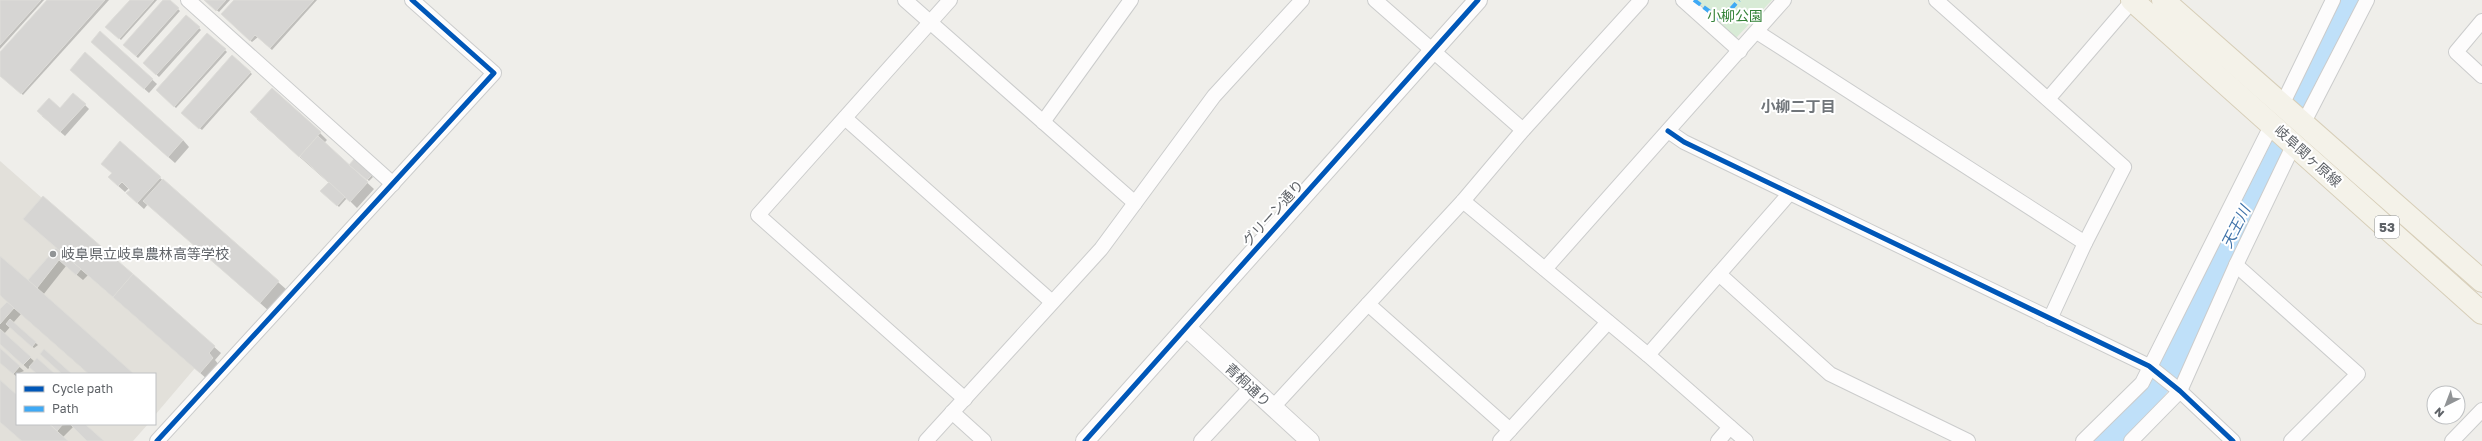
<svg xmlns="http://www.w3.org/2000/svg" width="2482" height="441" viewBox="0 0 2482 441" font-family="'Golos Text','Noto Sans JP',sans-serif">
<rect width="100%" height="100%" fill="#efeeea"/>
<polygon fill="#e2e0da" points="0,161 212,348 155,415 155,374 17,374 17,424 148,424 133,441 0,441"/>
<polygon fill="#d8ebd6" points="1694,0 1772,0 1736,38"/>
<g fill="#0003">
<polygon points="0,0 44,0 0,49"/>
<polygon points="49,0 109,0 23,95 0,74 0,54"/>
<polygon points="131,0 157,0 121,40 107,27"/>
<polygon points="164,0 168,0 180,11 138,58 124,45"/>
<polygon points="205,0 230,0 219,12"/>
<polygon points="235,0 317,0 272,50 258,37 252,42 222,14"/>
<polygon points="187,16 201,30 159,77 144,63"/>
<polygon points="100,32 157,84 149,93 96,46"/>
<polygon points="208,34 227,52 176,108 157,90"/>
<polygon points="232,57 252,74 202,130 182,113"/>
<polygon points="77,76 183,140 189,147 175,163"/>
<polygon points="272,89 320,133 327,140 324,143 374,189 357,208 347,198 339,207 322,191 329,183 257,119"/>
<polygon points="85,105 89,109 65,136 42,116 60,109"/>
<polygon points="355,160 373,177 369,181 351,165"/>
<polygon points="109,170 160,178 287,290 269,311 148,204 144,209 134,200 129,188 125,192 116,184 113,174"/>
<polygon points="43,197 221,353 215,360 219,365 207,379 88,275 83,280 66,266 43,295 132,374 89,374 21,314 13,323 38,345 34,348 10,327 4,334 35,362 54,374 38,374 30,367 28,369 0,343 0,311 8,302 0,295 0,257 28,282 57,248"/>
<polygon points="0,349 24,371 17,374 17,377 0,362"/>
<polygon points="0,382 17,397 17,424 50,426 83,424 103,441 88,441 73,427 63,437 67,441 22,441 0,421"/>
</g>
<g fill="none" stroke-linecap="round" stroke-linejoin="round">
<polyline stroke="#bfe0f9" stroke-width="31" points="2103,441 2132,412 2164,371 2349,0"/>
</g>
<g fill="#d6d5d3" stroke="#deddd9">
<polygon points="0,0 41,0 0,45"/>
<polygon points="47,0 105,0 21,94 0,76 0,52"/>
<polygon points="130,0 154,0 119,39 105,27"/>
<polygon points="163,0 170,0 179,8 136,56 123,45"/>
<polygon points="204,0 226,0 216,11"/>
<polygon points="234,0 314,0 270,48 255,35 250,41 221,14"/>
<polygon points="186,15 200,27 156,75 143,63"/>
<polygon points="100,31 153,79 144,89 91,42"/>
<polygon points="207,33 226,49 174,107 156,90"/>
<polygon points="85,52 183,140 168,157 70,70"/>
<polygon points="232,55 251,72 199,129 181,113"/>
<polygon points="272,88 321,132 299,157 250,112"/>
<polygon points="73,93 86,104 60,132 37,111 49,98 60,108"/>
<polygon points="318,136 368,182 350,202 300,156"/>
<polygon points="120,141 161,177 137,203 126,193 130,190 122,182 118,186 108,177 112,173 101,164"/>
<polygon points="355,158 371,173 372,175 367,180 349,165"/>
<polygon points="163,179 279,281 260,303 143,201"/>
<polygon points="329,182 345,197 337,206 320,191"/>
<polygon points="43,196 133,274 113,297 23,219"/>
<polygon points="56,248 81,269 76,275 59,260 37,288 28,280"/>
<polygon points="0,256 28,280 134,374 89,374 14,308 0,295"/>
<polygon points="133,274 215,346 209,353 213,358 200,373 113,297"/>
<polygon points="7,302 14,308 0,324 0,309"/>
<polygon points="10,319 36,342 32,347 6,324"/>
<polygon points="0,329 31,357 23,365 0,344"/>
<polygon points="0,348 20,366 13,374 0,363"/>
<polygon points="44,349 72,374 62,374 40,354"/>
<polygon points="37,358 55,374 37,374 29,367"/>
<polygon points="0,380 17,395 17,424 49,424 68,441 22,441 0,422"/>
<polygon points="50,424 63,424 57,431"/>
<polygon points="70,424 85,424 104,441 87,441"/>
</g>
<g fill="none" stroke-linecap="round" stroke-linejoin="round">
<defs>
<g id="minor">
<polyline points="188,0 393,184"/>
<polyline points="905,0 1135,203"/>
<polyline points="950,0 758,215 965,399"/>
<polyline points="1375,0 1523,130"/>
<polyline points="1683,0 1740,51"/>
<polyline points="1936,0 2124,167 2085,243 2050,319"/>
<polyline points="2482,21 2456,52 2482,76"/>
<polyline points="1757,32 2085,243"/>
<polyline points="2048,99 2133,0"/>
<polyline points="2282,105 2333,0"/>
<polyline points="845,118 1052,302"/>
<polyline points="1043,122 1131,0"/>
<polyline points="2303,124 2367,0"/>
<polyline points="1668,131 1684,142 2149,366 2180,391 2233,441"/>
<polyline points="1463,201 1648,355 1746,441"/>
<polyline points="2236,265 2358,374 2291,441"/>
<polyline points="1545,269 1784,0"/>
<polyline points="1719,274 1830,374 1968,441"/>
<polyline points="1368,304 1510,430"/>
<polyline points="1648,355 1789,194"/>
<polyline points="1273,407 1463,201 1523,130 1641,0"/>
<polyline points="952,412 984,441"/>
<polyline points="157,441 494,73 412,0"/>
<polyline points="926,441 1101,249 1214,96 1302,0"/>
<polyline points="1201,441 1251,387"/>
<polyline points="1500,441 1608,322"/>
<polyline points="1718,441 1730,427"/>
<polyline points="2083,441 2142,383 2272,124"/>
<polyline points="2131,441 2180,391 2236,265 2294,144"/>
<polyline points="2452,441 2482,410"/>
</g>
<g id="tertiary">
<polyline points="1187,328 1310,441"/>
<polyline points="1085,441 1478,0"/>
</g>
<g id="primary">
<polyline points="2132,0 2482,313"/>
<polyline points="2163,0 2482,281"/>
</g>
</defs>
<use href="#minor" stroke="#cbcccc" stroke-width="16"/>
<use href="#tertiary" stroke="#cbcccc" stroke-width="20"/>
<use href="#primary" stroke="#d7ceb8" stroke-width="24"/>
<use href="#minor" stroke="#fdfcfc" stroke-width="14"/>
<use href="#tertiary" stroke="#fdfcfc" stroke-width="18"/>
<use href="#primary" stroke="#f4f2e9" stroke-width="22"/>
<polyline stroke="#3fa9f5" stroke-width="4" stroke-dasharray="8 4" stroke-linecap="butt" points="1694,0 1721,20 1739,0"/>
<defs>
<g id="cycleway">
<polyline points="1668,131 1684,142 2149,366 2180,391 2233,441"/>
<polyline points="157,441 494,73 412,0"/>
<polyline points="1085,441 1478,0"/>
</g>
</defs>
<use href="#cycleway" stroke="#fff" stroke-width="8"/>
<use href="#cycleway" stroke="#0057b8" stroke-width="5"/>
</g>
<circle fill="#919496" stroke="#fff" stroke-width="1.5" cx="53" cy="254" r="4"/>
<g text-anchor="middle" stroke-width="4" stroke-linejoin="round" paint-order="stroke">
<rect fill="#fff" stroke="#8f9295" stroke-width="1" x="2375" y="216" width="24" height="22" rx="3"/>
<g font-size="13" font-weight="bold" fill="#5f6368">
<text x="2387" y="232">53</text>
</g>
<g font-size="14" fill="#348238" stroke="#fff">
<text x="1735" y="21">小柳公園</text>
</g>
<g font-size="14" fill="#5f6368" stroke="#fff">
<text transform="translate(2308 156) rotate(42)" y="5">岐阜関ヶ原線</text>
<text transform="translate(1273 213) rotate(-48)" y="5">グリーン通り</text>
<text transform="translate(1248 385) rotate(43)" y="5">青桐通り</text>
</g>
<g font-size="14" fill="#5f6368" stroke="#fff" text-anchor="start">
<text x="61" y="259">岐阜県立岐阜農林高等学校</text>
</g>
<g font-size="15" font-weight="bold" fill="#70757a" stroke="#fff">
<text x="1798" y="112">小柳二丁目</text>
</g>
<g font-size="15" font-style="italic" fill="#4174aa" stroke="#fff">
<text transform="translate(2236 227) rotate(-63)" y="5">天王川</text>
</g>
</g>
<rect x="16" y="373" width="140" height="52" fill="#ffffff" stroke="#bfc1c3"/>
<rect x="24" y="386" width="20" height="6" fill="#0057b8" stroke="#bfc1c3"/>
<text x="52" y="393" font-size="12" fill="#5f6368">Cycle path</text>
<rect x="24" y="406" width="20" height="6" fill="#3fa9f5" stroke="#bfc1c3"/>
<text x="52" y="413" font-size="12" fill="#5f6368">Path</text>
<g transform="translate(2446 405) rotate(222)"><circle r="19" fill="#ffffff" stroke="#bfc1c3"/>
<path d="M0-3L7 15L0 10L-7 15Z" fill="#919496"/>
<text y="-6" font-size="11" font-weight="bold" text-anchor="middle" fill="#5f6368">N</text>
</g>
</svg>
